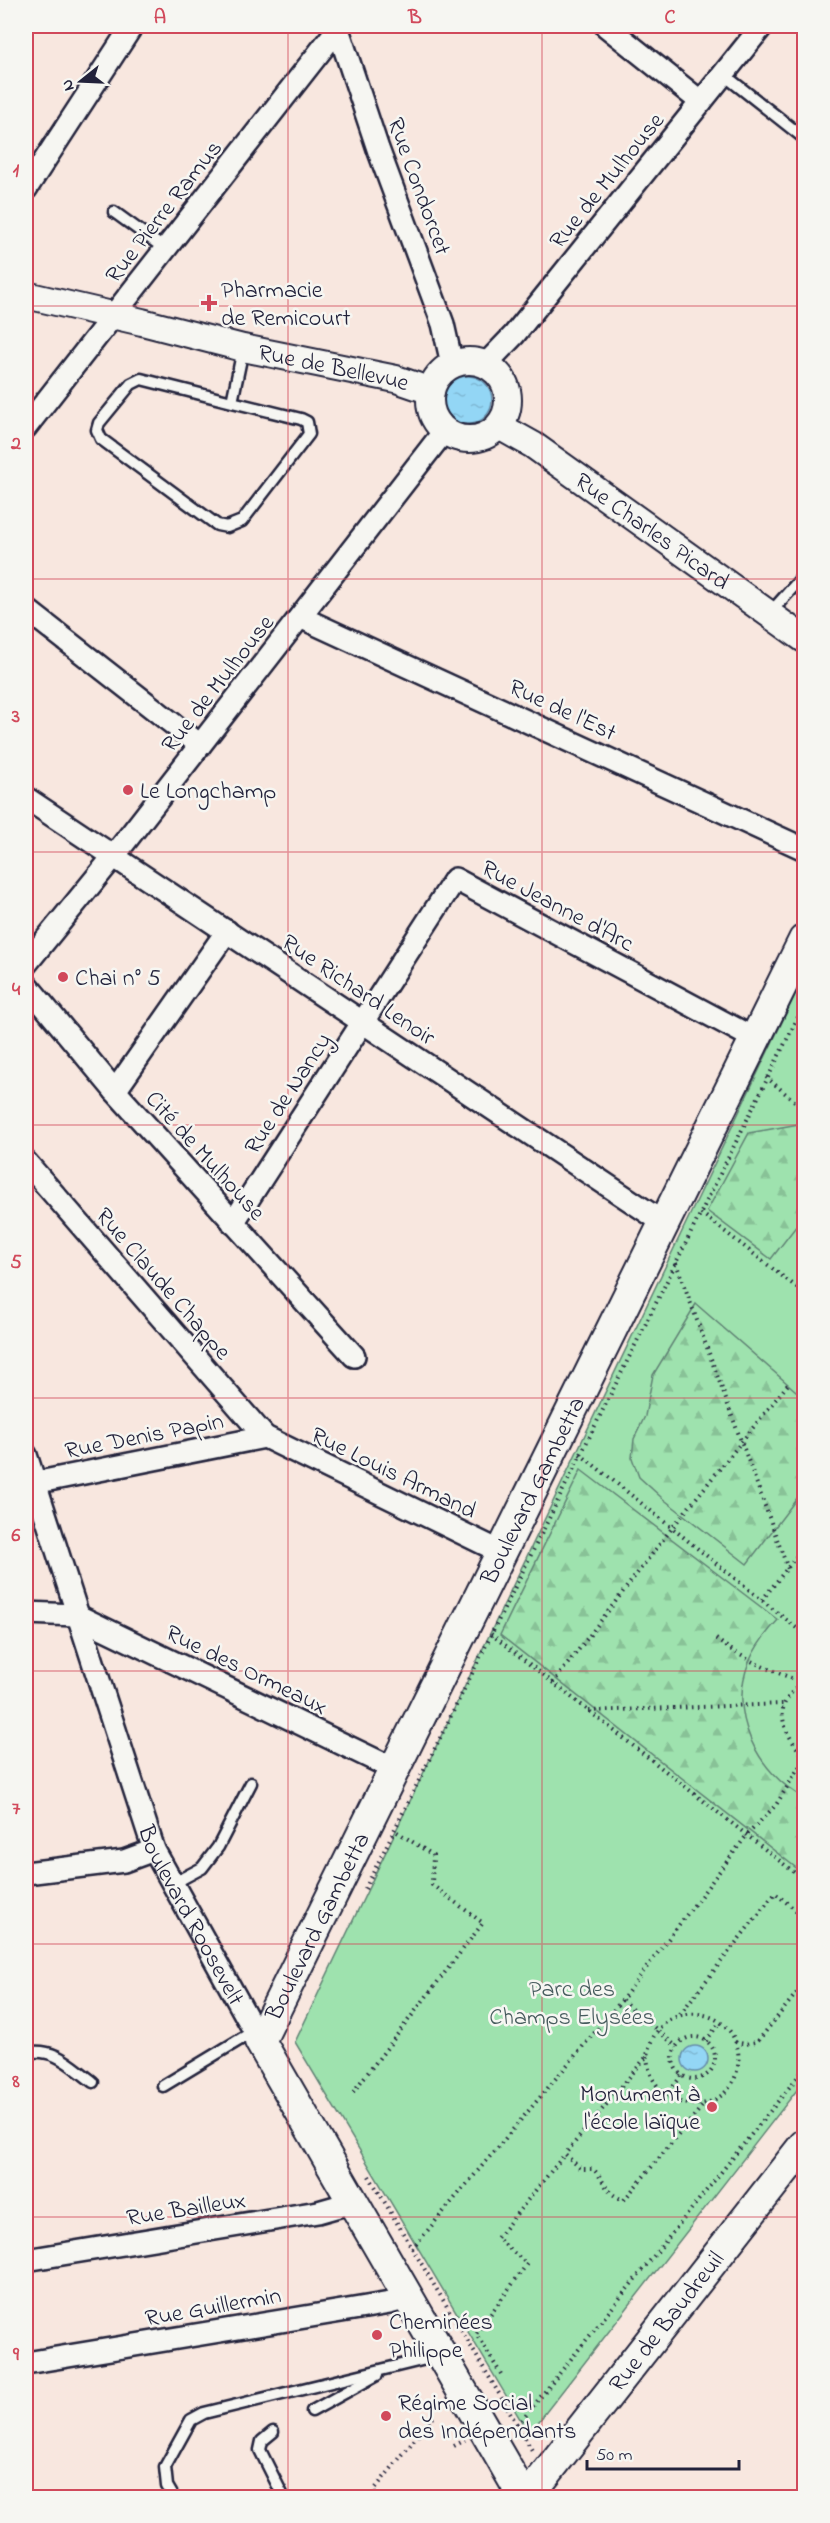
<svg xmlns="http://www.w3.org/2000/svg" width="830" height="2523" viewBox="0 0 830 2523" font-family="'Indie Flower',sans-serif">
<defs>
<pattern id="forest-firs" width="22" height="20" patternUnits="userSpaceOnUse" patternTransform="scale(1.5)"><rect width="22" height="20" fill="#9ee2ae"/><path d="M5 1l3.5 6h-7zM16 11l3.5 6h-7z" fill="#88c297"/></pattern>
<pattern id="water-ripples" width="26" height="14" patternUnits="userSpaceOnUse" patternTransform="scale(1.5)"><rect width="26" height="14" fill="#93d6f5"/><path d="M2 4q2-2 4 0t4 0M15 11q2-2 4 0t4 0" fill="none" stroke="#7eb7d3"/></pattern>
</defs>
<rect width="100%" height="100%" fill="#f8e7df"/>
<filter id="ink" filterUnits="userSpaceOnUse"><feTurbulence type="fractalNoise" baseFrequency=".0167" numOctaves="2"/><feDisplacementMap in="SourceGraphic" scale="12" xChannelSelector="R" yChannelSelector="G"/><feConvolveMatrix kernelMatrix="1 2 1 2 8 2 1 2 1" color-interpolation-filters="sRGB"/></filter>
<g filter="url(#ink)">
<polygon fill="#9ee2ae" stroke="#608274" stroke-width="1.5" points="804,976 804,2081 529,2434 295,2042"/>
<g fill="url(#forest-firs)" stroke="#608274" stroke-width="1.5">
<polygon points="804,1123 804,1216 771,1259 707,1211 749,1133"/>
<polygon points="696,1304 804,1398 804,1489 747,1564 662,1498 639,1477 632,1458 634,1439 645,1416 653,1375"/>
<path d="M581 1470 778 1620C766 1633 756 1646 749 1662 728 1715 757 1772 804 1798V1874L500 1635Z"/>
</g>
<g fill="url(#water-ripples)" stroke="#668eab" stroke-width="1.5">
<circle cx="468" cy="400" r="24"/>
<circle cx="695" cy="2059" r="13"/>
</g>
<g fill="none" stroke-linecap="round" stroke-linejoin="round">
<defs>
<g id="service">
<polyline points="723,74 804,138"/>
<polyline points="114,212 165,249"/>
<polyline points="232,402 141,379 131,384 99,423 97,430 101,439 217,525 227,527 242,521 309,434 307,422 301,419 232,402 243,349"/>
<polyline points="769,614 804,575"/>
<polyline points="172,1884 202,1868 218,1847 251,1783"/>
<path d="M26 2053C55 2047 70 2065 93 2082"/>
<polyline points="163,2086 254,2031"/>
<polyline points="312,2411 377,2375"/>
<polyline points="273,2432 262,2441 260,2450 284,2498"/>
<polyline points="174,2498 167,2486 165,2467 191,2420 204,2413 438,2356"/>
</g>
<g id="minor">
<polyline points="337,26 378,149 443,324 452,364"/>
<polyline points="606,26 701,102"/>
<polyline points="26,189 132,26"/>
<polyline points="486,364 514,335 762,26"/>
<polyline points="26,427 340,26"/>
<polyline points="26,609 200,745"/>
<polyline points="300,617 804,849"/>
<polyline points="26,798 664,1223"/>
<polyline points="26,964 114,856 445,430"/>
<polyline points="26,984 115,1091 354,1356"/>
<polyline points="115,1091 227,931"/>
<polyline points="26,1162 265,1437 501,1552"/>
<polyline points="233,1223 455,879 755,1039"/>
<path id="s1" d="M26 1455 154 1850 260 2041"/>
<polyline points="34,1483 265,1437"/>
<polyline points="26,1613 76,1615 394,1769"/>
<polyline points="26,1873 124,1861 154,1850"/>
<polyline points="26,2260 318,2212 353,2202"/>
<polyline points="26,2363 390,2303 408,2298"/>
</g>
<g id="tertiary">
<path id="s2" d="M26 295 142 322 243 348 396 379 431 391"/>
<circle cx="469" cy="400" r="39"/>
<path id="s3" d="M499 426 533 445 804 639"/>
</g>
<g id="secondary">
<path id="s4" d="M524 2498 260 2041 804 940"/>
<path id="s5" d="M527 2498 804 2145"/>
</g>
</defs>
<use href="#service" stroke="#22223b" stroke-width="15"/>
<use href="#minor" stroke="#22223b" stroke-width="26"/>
<use href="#tertiary" stroke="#22223b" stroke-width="30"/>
<use href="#secondary" stroke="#22223b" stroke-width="34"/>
<g stroke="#22223b" stroke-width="4" stroke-dasharray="1.5 4.5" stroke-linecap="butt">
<polyline points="766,1077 804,1109"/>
<polyline points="701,1213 804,1293"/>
<polyline points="676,1263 788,1569"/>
<polyline points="580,1454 804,1634"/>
<polyline points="762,1600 804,1547"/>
<polyline points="491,1634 804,1880"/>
<path d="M716 1639C743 1660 770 1670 802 1682"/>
<path d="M804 1679C798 1686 787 1696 784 1705 778 1724 794 1744 804 1757"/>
<polyline points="553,1683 672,1528 789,1383"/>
<polyline points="589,1711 784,1704"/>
<polyline points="365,1889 804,1005"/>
<polyline points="622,2000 677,2047"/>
<polyline points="680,2014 775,1893 804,1917"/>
<circle cx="694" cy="2058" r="21"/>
<polyline points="706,2041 720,2022"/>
<polyline points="735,2042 745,2044 757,2042 804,1984"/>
<path d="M647 2056C651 2117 730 2120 738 2066 746 2006 658 1991 647 2056L565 2154 581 2169H593C606 2181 604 2193 624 2200L705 2103"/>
<polyline points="353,2092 483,1923 432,1885 433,1855 394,1830"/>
<polyline points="666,2096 682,2075"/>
<polyline points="369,2176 510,2412"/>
<polyline points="412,2249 622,2000 747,1835 776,1805 804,1759"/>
<polyline points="501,2374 476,2334 527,2264 497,2238 565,2154"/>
<polyline points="510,2412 533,2452"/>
<polyline points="518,2425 804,2069"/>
<polyline points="454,2446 465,2440"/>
<polyline points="378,2498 374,2490 432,2418 436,2416"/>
</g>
<use href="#service" stroke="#f6f6f2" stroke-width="10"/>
<use href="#minor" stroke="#f6f6f2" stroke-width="21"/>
<use href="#tertiary" stroke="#f6f6f2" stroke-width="26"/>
<use href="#secondary" stroke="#f6f6f2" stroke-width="30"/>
</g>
</g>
<path fill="none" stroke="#d1495b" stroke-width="1.5" stroke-opacity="0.55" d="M288 26V2498M542 26V2498M26 306H804M26 579H804M26 852H804M26 1125H804M26 1398H804M26 1671H804M26 1944H804M26 2217H804"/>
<g fill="#d1495b" stroke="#f6f6f2" stroke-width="2">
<path d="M206 294h6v6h6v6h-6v6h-6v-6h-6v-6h6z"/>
<circle cx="128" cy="790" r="6"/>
<circle cx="63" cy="977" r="6"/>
<circle cx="712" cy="2107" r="6"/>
<circle cx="377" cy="2335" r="6"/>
<circle cx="386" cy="2416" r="6"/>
</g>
<g text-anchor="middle" stroke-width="5" stroke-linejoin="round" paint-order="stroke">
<g font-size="24" fill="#22223b" stroke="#f6f6f2">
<text transform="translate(606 180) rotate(-51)" y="8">Rue de Mulhouse</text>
<text transform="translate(420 186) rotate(70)" y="8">Rue Condorcet</text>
<text transform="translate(163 211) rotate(-52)" y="8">Rue Pierre Ramus</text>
<text dy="8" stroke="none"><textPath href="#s2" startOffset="316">Rue de Bellevue</textPath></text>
<text dy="8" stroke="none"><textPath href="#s3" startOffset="186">Rue Charles Picard</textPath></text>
<text transform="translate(217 683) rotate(-52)" y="8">Rue de Mulhouse</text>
<text transform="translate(563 709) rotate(25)" y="8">Rue de l'Est</text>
<text transform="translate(558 905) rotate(28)" y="8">Rue Jeanne d'Arc</text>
<text transform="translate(359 989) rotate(34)" y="8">Rue Richard Lenoir</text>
<text transform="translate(287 1093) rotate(-57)" y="8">Rue de Nancy</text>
<text transform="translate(206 1155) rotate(48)" y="8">Cité de Mulhouse</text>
<text transform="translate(164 1283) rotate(49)" y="8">Rue Claude Chappe</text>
<text transform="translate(144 1435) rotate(-11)" y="8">Rue Denis Papin</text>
<text transform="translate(394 1472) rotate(26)" y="8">Rue Louis Armand</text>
<text dy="8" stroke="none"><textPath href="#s4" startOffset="1142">Boulevard Gambetta</textPath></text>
<text transform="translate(247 1669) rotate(26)" y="8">Rue des Ormeaux</text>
<text dy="8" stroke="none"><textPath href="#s1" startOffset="490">Boulevard Roosevelt</textPath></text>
<text dy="8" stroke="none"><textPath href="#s4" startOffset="656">Boulevard Gambetta</textPath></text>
<text transform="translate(186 2208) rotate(-9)" y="8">Rue Bailleux</text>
<text transform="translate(213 2306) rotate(-10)" y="8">Rue Guillermin</text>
<text dy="8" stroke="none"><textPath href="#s5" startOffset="225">Rue de Baudreuil</textPath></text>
</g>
<g font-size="24" fill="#22223b" stroke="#f6f6f2" text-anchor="start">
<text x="221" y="297">Pharmacie<tspan x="221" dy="28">de Remicourt</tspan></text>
<text x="140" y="798">Le Longchamp</text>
<text x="75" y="985">Chai n° 5</text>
<text x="700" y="2101" text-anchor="end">Monument à<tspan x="700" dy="28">l'école laïque</tspan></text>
<text x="389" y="2329">Cheminées<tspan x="389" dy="28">Philippe</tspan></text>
<text x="398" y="2410">Régime Social<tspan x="398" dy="28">des Indépendants</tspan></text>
</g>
<g font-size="24" fill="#475c5e" stroke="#f6f6f2">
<text x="572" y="1996">Parc des<tspan x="572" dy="28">Champs Elysées</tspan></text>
</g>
</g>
<rect width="830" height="2523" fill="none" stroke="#f6f6f2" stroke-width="66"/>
<g transform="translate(81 81) rotate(252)" stroke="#f6f6f2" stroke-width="4.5" paint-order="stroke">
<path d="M0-4.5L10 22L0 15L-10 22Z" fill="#22223b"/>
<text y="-9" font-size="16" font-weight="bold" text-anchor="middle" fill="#22223b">N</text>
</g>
<path d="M587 2460v9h152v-9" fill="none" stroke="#22223b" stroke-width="3"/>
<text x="596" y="2460" font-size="18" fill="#22223b" stroke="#f6f6f2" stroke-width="4.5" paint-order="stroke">50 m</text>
<rect x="33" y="33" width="764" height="2457" fill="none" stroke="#d1495b" stroke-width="2"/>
<g font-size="20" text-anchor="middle" font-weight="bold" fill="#d1495b">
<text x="160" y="23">A</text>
<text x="415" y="23">B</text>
<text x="670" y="23">C</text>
<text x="16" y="176">1</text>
<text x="16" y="449">2</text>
<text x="16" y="722">3</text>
<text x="16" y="995">4</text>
<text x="16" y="1268">5</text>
<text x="16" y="1541">6</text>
<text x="16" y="1814">7</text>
<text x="16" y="2087">8</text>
<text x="16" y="2360">9</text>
</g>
</svg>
